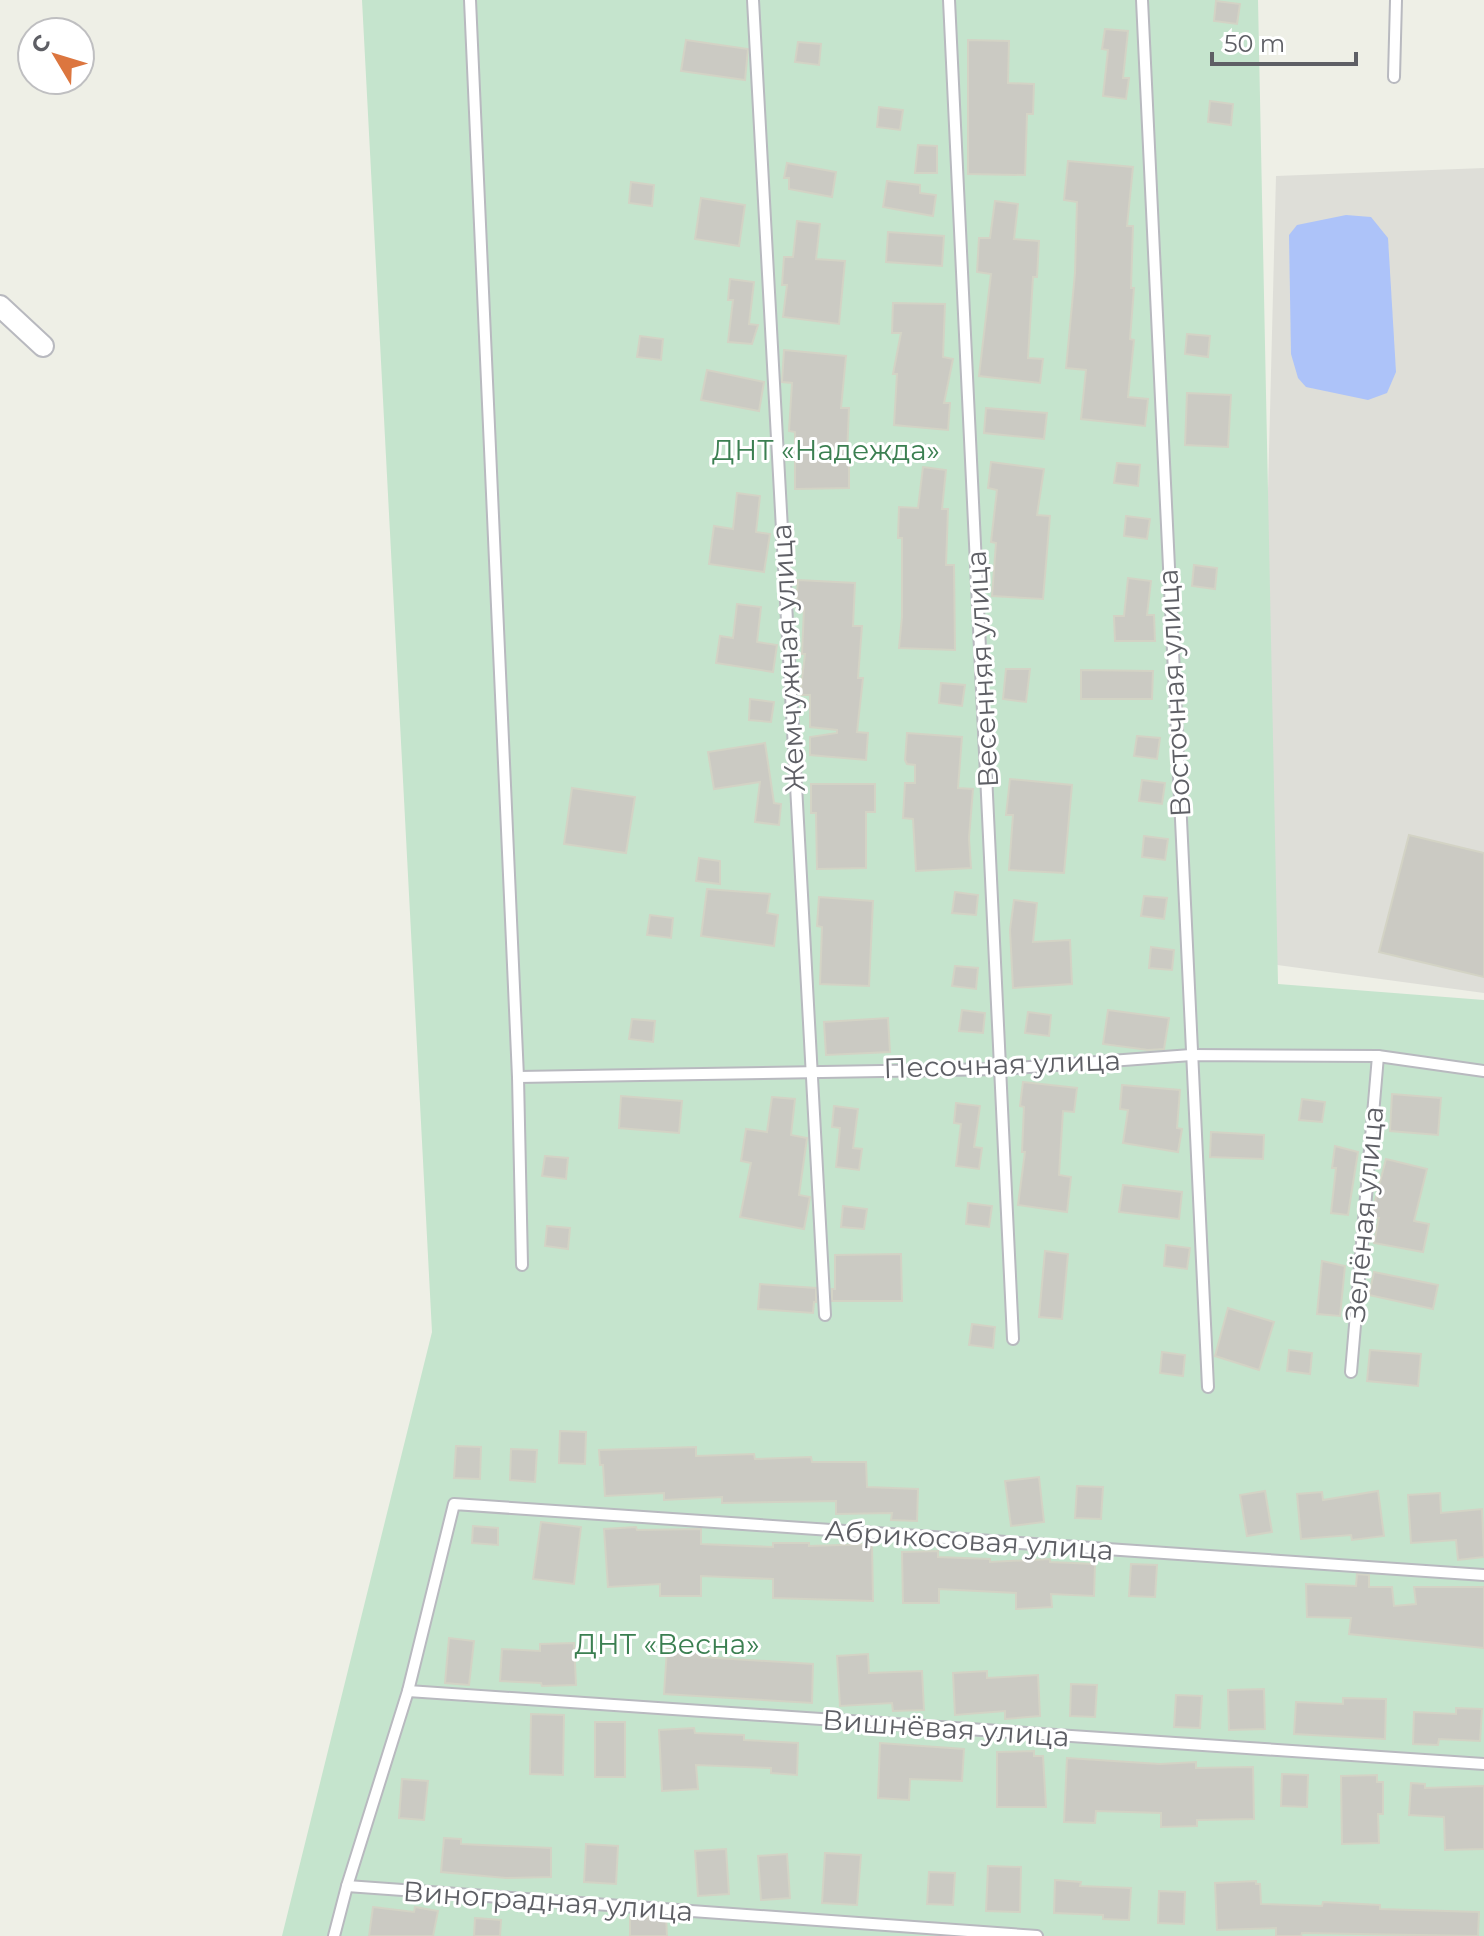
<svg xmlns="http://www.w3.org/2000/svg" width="1484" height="1936" viewBox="0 0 1484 1936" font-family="Montserrat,sans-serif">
<rect width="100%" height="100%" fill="#eeefe6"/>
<polygon fill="#deded8" points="1484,168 1484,993 1256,962 1276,176"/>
<polygon fill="#c5e4cd" points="362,0 1258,0 1278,984 1484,1000 1484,1936 282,1936 432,1332"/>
<polygon fill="#adc3f9" points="1346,215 1371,217 1388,238 1396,372 1387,393 1368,400 1306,387 1298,378 1291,354 1289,235 1297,225"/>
<g fill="#cbcac3" stroke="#d3d3c5" stroke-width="2">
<polygon points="1216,1 1240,4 1237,24 1214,21"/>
<polygon points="1105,29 1128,31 1123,78 1129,78 1126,99 1103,96 1108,50 1102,49"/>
<polygon points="686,40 748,49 745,80 681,71"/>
<polygon points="968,40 1009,41 1008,83 1034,84 1033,114 1027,114 1025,175 968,174"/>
<polygon points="798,42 821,44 819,65 795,62"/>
<polygon points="1210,101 1233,104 1231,125 1208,122"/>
<polygon points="879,107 903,110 900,130 877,127"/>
<polygon points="918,145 937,146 937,173 915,173"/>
<polygon points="1068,161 1133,167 1127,226 1133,226 1131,288 1134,288 1130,339 1134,340 1128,397 1148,399 1145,426 1081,419 1086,370 1066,368 1075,273 1077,202 1064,200"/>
<polygon points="787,163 836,172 832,197 789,189 789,178 784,178"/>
<polygon points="887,181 920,185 920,193 936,195 933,216 883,207"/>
<polygon points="631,182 654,185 652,206 629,203"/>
<polygon points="701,198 745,205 739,246 695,239"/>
<polygon points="995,201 1018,204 1014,239 1039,241 1037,277 1033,277 1028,358 1043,359 1040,383 979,376 991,274 977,272 979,238 990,238"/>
<polygon points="797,221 820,224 816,259 845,261 839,324 783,317 787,285 782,285 784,257 793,257"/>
<polygon points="888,232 944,236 942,266 886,262"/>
<polygon points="730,279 754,282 749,324 758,325 752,344 728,342 733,300 728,300"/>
<polygon points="893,303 945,304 943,357 953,359 944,403 950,403 948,430 894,425 897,374 893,374 901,333 892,333"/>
<polygon points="1187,334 1210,336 1208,357 1185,354"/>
<polygon points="640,336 663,339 661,360 637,357"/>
<polygon points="784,350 846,356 841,408 849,408 847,455 849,455 849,488 795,489 795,432 789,431 792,383 782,382"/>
<polygon points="707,370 764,382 759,411 701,400"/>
<polygon points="1187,393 1231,395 1228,447 1185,445"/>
<polygon points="986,408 1047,413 1044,439 984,433"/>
<polygon points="991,462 1044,469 1037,515 1050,516 1043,599 992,596 996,543 991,542 997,490 988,488"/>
<polygon points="1117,463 1140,465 1138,486 1114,483"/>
<polygon points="923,467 946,470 942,509 948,509 946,565 954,565 955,650 899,648 902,617 902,538 898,538 899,507 918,508"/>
<polygon points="737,493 760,496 756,532 770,534 764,572 709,564 714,526 733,529"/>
<polygon points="1126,516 1150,519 1147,539 1124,536"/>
<polygon points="1194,565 1217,568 1215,589 1192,586"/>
<polygon points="1128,578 1151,581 1147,615 1154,615 1155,641 1115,641 1114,616 1124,616"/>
<polygon points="798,580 855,583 853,626 862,626 858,678 863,678 857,732 868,733 866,760 810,755 810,737 837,733 837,730 810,727 810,695 800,695 805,654 802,654 804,608 796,607"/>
<polygon points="737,604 761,607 757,642 777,645 773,672 716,663 720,636 733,638"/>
<polygon points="1006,669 1030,669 1026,702 1003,699"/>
<polygon points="1081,670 1153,671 1152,699 1081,699"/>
<polygon points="941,683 965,685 962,706 939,703"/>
<polygon points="750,699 774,702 771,722 749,720"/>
<polygon points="907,733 962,737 958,788 973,789 969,838 971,868 916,871 913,819 903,818 905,783 915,783 915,765 907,764 905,760"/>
<polygon points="1137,736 1160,738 1157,759 1134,756"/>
<polygon points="765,743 774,803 781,804 779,825 755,822 760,782 714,789 708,752"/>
<polygon points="1010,779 1072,785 1064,873 1009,870 1013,815 1006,815"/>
<polygon points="1142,780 1165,783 1162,804 1139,801"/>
<polygon points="811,784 875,784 875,812 866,812 866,868 817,869 816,813 811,813"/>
<polygon points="572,788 635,797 626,853 564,844"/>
<polygon points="1409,835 1484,853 1484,977 1379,952"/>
<polygon points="1144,836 1168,839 1165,860 1142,857"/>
<polygon points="699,858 720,861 720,884 696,881"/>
<polygon points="707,889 770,894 767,913 778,915 774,946 701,936"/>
<polygon points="955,892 978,895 976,915 952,913"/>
<polygon points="1144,896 1167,898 1164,919 1141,916"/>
<polygon points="819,897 873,901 869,986 820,984 822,927 817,926"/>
<polygon points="1014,900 1037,903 1033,942 1070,940 1072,984 1013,988 1010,930"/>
<polygon points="650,915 673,918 671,938 647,935"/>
<polygon points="1151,947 1174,950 1172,970 1149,968"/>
<polygon points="955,966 978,968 976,989 952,986"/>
<polygon points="962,1010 985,1013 983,1033 959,1031"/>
<polygon points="1108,1010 1169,1018 1164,1049 1148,1050 1103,1044"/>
<polygon points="1028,1012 1051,1015 1049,1036 1025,1033"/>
<polygon points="888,1018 890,1052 826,1055 824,1022"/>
<polygon points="632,1019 655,1021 653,1042 629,1039"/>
<polygon points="1023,1082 1077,1088 1074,1112 1063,1111 1059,1175 1071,1177 1067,1212 1018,1205 1025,1152 1022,1152 1024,1107 1020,1106"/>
<polygon points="1122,1085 1180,1090 1177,1128 1182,1129 1178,1152 1123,1143 1128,1110 1120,1109"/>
<polygon points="1392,1094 1441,1098 1438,1135 1390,1131"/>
<polygon points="621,1096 682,1101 679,1133 619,1128"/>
<polygon points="772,1097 795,1099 791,1135 807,1138 799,1195 810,1197 804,1229 740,1217 751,1163 741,1161 746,1129 767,1132"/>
<polygon points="1302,1099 1325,1102 1322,1122 1299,1120"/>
<polygon points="956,1103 980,1106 974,1147 982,1148 979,1169 956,1166 961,1124 954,1123"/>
<polygon points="834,1106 858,1109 853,1148 862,1149 859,1170 836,1167 840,1128 832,1127"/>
<polygon points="1211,1132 1264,1135 1263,1159 1210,1157"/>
<polygon points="1335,1146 1358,1152 1348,1215 1331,1213 1336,1168 1332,1168"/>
<polygon points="545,1156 568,1158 566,1179 542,1176"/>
<polygon points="1386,1159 1427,1169 1414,1221 1429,1224 1423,1252 1374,1243 1379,1218 1372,1218 1373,1209"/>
<polygon points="1123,1185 1182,1192 1179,1219 1119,1212"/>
<polygon points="968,1203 992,1206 989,1227 966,1224"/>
<polygon points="843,1206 867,1209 864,1229 841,1227"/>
<polygon points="547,1226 570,1228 568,1249 545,1246"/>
<polygon points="1166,1245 1190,1248 1187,1269 1164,1266"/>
<polygon points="1045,1251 1068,1254 1062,1319 1039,1317"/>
<polygon points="901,1254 902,1301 832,1301 832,1289 835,1289 835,1255"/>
<polygon points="1322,1261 1345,1266 1340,1316 1317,1314"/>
<polygon points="1374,1272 1438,1285 1433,1309 1369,1295"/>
<polygon points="760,1284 816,1288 816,1302 814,1302 813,1313 758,1309"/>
<polygon points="1228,1308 1274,1322 1259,1370 1215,1356"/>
<polygon points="972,1324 995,1327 993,1348 969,1345"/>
<polygon points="1289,1350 1312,1353 1310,1374 1287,1371"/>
<polygon points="1370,1350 1421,1354 1418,1386 1367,1381"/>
<polygon points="1162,1352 1185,1355 1183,1376 1160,1373"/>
<polygon points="560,1431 586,1432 585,1464 559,1463"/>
<polygon points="456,1446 481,1447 480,1479 454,1478"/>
<polygon points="696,1447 696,1456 754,1454 755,1459 811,1457 812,1462 866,1462 867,1487 918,1489 917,1521 891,1520 892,1513 836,1514 836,1501 722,1503 722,1497 664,1500 664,1493 605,1496 603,1465 600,1465 599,1450"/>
<polygon points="511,1449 537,1450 535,1482 510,1480"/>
<polygon points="1039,1477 1044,1522 1011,1526 1005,1481"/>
<polygon points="1077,1486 1103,1487 1101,1519 1075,1518"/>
<polygon points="1265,1491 1272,1532 1247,1536 1240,1495"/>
<polygon points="1378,1491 1384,1536 1352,1540 1351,1535 1301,1539 1297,1494 1322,1492 1323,1500"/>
<polygon points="1440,1493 1441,1513 1482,1509 1484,1557 1458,1560 1456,1540 1411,1543 1408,1495"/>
<polygon points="541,1522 581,1527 574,1584 533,1579"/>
<polygon points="473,1526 498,1528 498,1545 472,1543"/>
<polygon points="636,1527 637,1530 701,1529 701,1544 773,1547 773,1543 809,1543 809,1546 872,1544 873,1601 773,1598 773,1579 701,1576 701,1596 660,1596 660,1584 608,1587 604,1529"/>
<polygon points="938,1551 938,1557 990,1559 990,1562 1050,1559 1050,1562 1095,1564 1094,1596 1051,1594 1052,1607 1016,1609 1016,1593 939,1589 939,1603 903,1603 902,1552"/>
<polygon points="1131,1564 1157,1565 1155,1597 1129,1596"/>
<polygon points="1357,1574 1369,1575 1369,1587 1392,1587 1394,1606 1416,1604 1414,1587 1484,1587 1484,1648 1349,1634 1351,1618 1307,1617 1306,1584 1356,1586"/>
<polygon points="449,1638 474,1641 469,1685 445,1683"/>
<polygon points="574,1643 576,1685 542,1686 541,1683 500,1681 502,1649 540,1651 540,1644"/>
<polygon points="667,1649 703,1651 702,1657 813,1664 812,1703 664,1694"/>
<polygon points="868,1654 869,1673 922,1671 924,1710 893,1711 892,1703 840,1706 837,1656"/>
<polygon points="987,1671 987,1678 1038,1675 1040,1716 1005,1719 1005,1711 955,1715 953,1673"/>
<polygon points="1071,1684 1097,1685 1095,1717 1070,1716"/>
<polygon points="1264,1689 1265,1729 1229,1730 1228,1690"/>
<polygon points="1176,1695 1202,1696 1200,1728 1174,1727"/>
<polygon points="1343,1698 1386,1699 1385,1739 1294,1734 1296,1702 1343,1704"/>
<polygon points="1456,1708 1482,1709 1480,1741 1439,1739 1438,1745 1413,1744 1414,1712 1456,1714"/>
<polygon points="531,1714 564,1715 563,1775 530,1774"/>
<rect x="595" y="1722" width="30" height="55"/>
<polygon points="694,1728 695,1733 744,1735 744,1740 798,1743 797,1775 771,1773 771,1768 696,1765 698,1789 662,1791 659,1730"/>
<polygon points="880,1743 964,1749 962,1781 910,1779 909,1800 878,1798"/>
<polygon points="1034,1751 1034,1756 1043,1756 1046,1807 997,1807 997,1752"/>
<polygon points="1067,1758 1160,1764 1196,1762 1196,1768 1253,1767 1254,1819 1197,1820 1197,1826 1161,1827 1161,1813 1096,1811 1095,1823 1064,1822"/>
<polygon points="1282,1774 1308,1775 1307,1807 1281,1806"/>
<polygon points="1377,1775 1377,1782 1383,1782 1383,1814 1378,1814 1379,1843 1342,1844 1341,1776"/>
<polygon points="402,1779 428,1781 424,1820 399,1818"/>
<polygon points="1411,1783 1425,1784 1425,1788 1484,1786 1484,1849 1445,1850 1444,1817 1409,1815"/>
<polygon points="444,1838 461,1839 461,1844 551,1848 551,1877 506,1878 441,1872"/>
<polygon points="586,1844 618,1846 616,1884 584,1882"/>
<polygon points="726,1849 729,1894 698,1896 695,1851"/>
<polygon points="825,1853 861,1855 857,1905 822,1903"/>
<polygon points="787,1854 790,1898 761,1900 758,1856"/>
<polygon points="988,1866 1021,1867 1020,1912 986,1911"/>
<polygon points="929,1872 955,1873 953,1905 927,1904"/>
<polygon points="1055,1880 1081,1882 1080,1886 1131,1888 1129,1920 1103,1919 1103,1915 1054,1913"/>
<polygon points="1256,1881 1256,1884 1260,1884 1261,1904 1322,1906 1323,1902 1380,1905 1380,1909 1479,1912 1478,1936 1302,1933 1301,1936 1276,1936 1276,1928 1217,1930 1215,1883"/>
<polygon points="1159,1891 1185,1892 1184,1924 1158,1923"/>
<polygon points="373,1907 414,1912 415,1907 438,1911 433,1936 369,1936"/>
<polygon points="630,1917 666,1917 667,1936 630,1936"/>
<polygon points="475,1918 501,1920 500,1936 474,1936"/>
</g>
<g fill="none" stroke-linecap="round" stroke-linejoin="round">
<defs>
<g id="lane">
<polyline points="470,0 518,1077 522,1265"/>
<polyline points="753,0 825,1315"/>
<polyline points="949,0 1013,1339"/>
<polyline points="1142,0 1208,1387"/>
<polyline points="1394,77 1396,0"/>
<polyline points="518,1077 1002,1069 1191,1055 1378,1056 1484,1071"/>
<polyline points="1351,1372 1378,1056"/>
<polyline points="408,1691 1484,1764"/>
<polyline points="347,1886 1037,1936"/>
<polyline points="334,1936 347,1886 408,1691 454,1504 1484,1575"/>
</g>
<polyline id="street" points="0,306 43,346"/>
</defs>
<use href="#lane" stroke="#b8b9bf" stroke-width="14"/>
<use href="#street" stroke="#b8b9bf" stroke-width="24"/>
<use href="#lane" stroke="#fff" stroke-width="10"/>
<use href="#street" stroke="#fff" stroke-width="20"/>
</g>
<g text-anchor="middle" stroke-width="6" stroke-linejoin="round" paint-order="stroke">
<g font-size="28" fill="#3b7f51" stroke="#fff">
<text x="826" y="460">ДНТ «Надежда»</text>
<text x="667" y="1654">ДНТ «Весна»</text>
</g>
<g font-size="28" fill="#5e5f65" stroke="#fff">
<text transform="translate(788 658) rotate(-93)" y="10">Жемчужная улица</text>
<text transform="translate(982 669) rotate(-93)" y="10">Весенняя улица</text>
<text transform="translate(1174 693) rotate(-93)" y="10">Восточная улица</text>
<text transform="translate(1002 1064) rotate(-2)" y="10">Песочная улица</text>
<text transform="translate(1364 1214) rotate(-85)" y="10">Зелёная улица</text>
<text transform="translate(969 1540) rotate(4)" y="10">Абрикосовая улица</text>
<text transform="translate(946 1728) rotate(4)" y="10">Вишнёвая улица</text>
<text transform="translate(548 1901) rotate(4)" y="10">Виноградная улица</text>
</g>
</g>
<g transform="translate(56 56) rotate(308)"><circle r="38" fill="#ffffff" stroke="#bfbfc1" stroke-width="2"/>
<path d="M0-6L14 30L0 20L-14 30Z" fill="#dc763f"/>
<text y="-12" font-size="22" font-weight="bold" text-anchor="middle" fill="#5e5f65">С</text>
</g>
<path d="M1212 52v12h144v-12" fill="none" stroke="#5e5f65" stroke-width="4"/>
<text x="1224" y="52" font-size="24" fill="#5e5f65" stroke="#ffffff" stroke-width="6" paint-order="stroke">50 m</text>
</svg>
